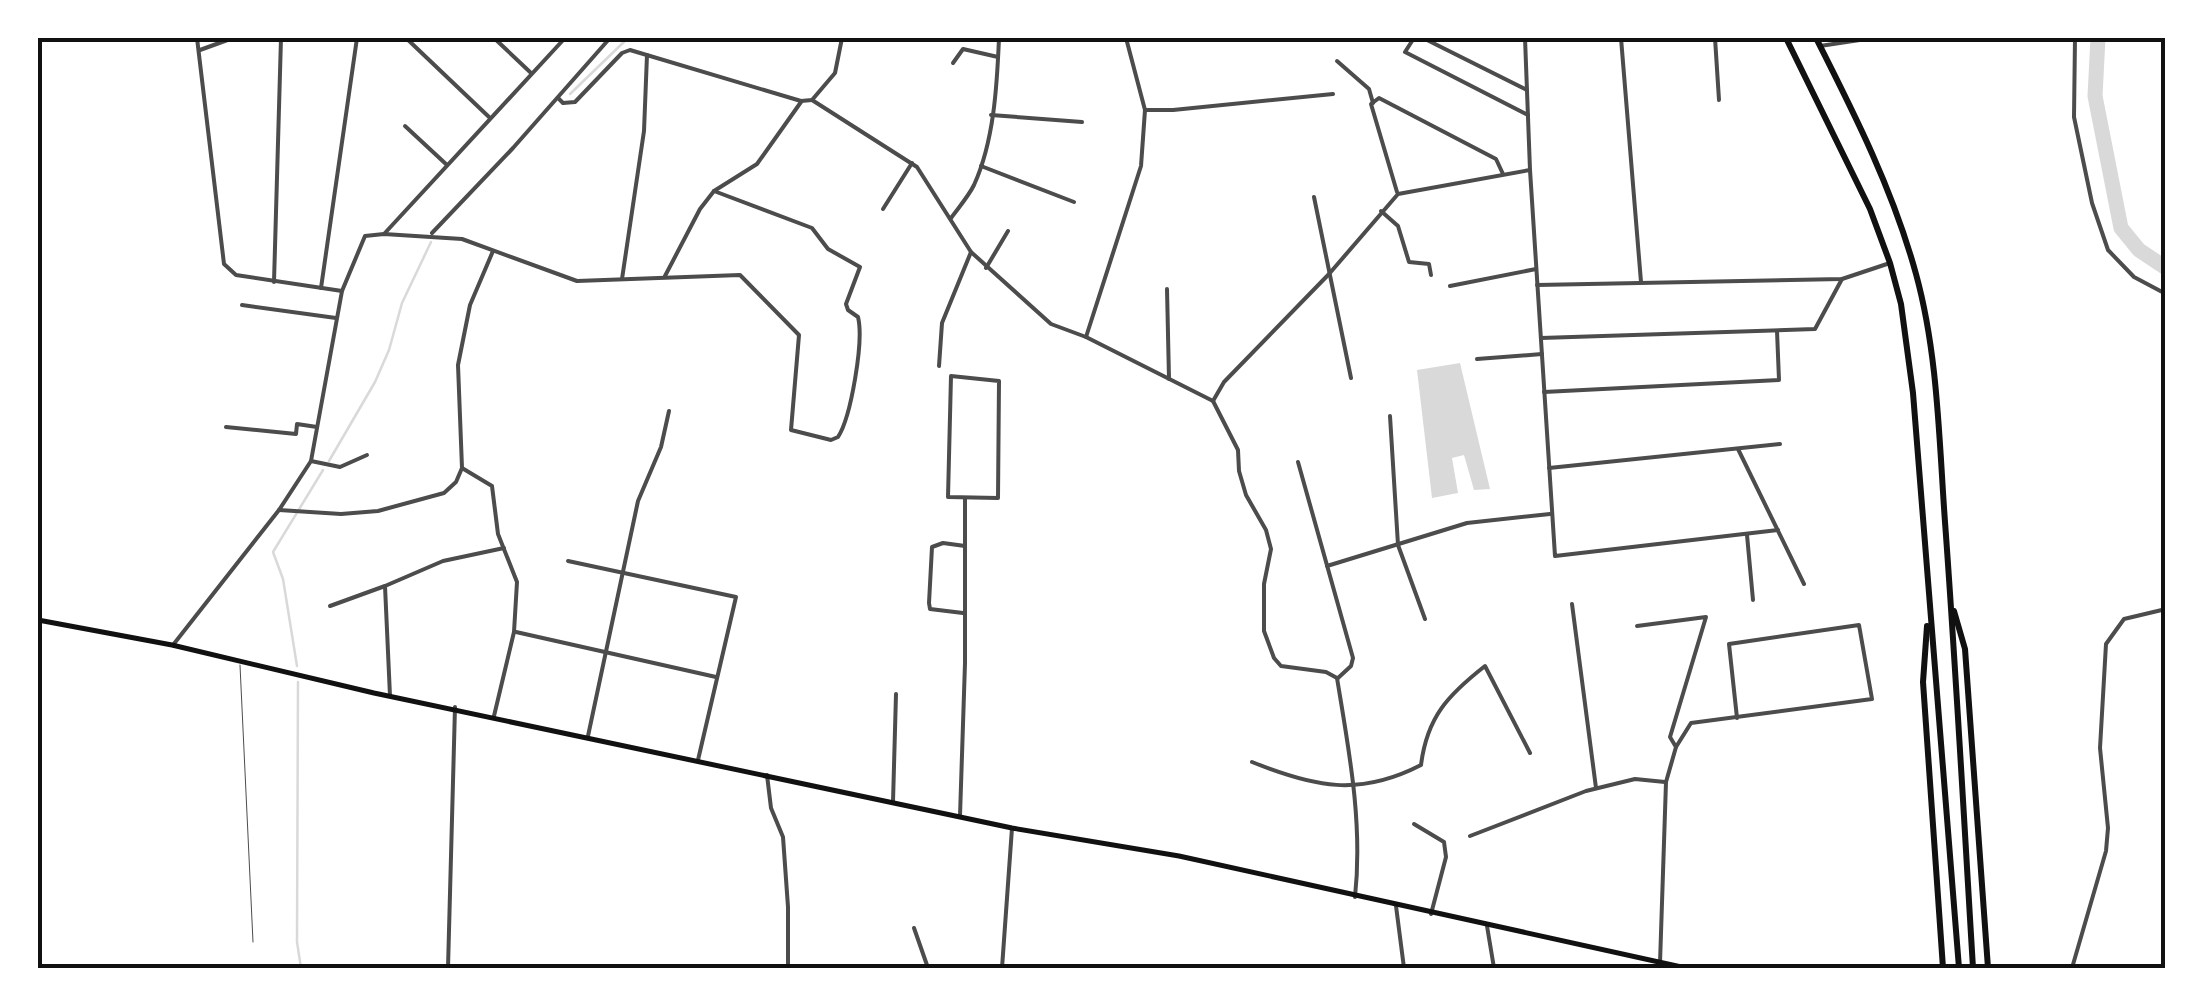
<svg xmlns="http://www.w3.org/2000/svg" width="2203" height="1006" viewBox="0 0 2203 1006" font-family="Mulish,sans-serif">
<rect width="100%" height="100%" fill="#fff"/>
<polygon fill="#d9d9d9" points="1460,363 1490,489 1474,490 1464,455 1452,458 1458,493 1432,498 1417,370"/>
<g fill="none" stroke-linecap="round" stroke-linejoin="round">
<g stroke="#d9d9d9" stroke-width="2.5">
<polyline points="570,94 628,38"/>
<polyline points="329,461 375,382 389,350 402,303 431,242"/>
<polyline points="297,666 283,579 273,552 323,470"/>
<polyline points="298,682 297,942 301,968"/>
</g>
<polyline stroke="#d9d9d9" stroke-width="15" points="2098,38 2095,96 2121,228 2139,250 2166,268"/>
<polyline stroke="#4c4c4c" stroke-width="1" points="240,665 253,942"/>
<g stroke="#4c4c4c" stroke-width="4">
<polyline points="197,38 224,264 236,275 342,291"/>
<polyline points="406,38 489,117"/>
<polyline points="494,38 530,72"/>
<polyline points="1414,38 1405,52 1528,115"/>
<polyline points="1423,38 1527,90"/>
<polyline points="1525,38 1530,170 1555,556 1778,530"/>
<polyline points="1621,38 1641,282"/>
<polyline points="1715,38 1719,100"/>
<polyline points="2075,38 2074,117 2092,203 2108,250 2134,277 2166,294"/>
<polyline points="1820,46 1873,38"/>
<polyline points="200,50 233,38"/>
<polyline points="1337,61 1369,89 1373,103"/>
<polyline points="953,63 963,49 998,57"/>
<polyline points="558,98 563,103 575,102 622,53 630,50 801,101 812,100 835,73 842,38"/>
<polyline points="812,100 917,167 971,252 1051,324 1086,337 1213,401 1238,450 1239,471 1246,495 1266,530 1271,549 1264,584 1264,631 1274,658 1281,666 1326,672 1337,678"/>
<polyline points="1145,110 1173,110 1333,94"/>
<polyline points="991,115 1082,122"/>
<polyline points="405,126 447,165"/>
<polyline points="981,166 1074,202"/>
<polyline points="1397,192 1371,104 1379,98 1496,159 1503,174"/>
<polyline points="1314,197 1351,378"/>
<polyline points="883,209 912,163"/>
<polyline points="1381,211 1398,226 1409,262 1429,264 1431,275"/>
<path d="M951 218C959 207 968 197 974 185 994 141 997 86 999 38"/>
<polyline points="432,233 513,148 610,38"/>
<polyline points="384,234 565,38"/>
<polyline points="493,251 470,305 458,365 462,468 492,486 498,534 517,582 514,632 494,716"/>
<polyline points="986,268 1008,231"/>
<polyline points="665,276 700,209 714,191 757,164 801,102"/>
<polyline points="622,279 644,131 647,55"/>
<polyline points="274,282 281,38"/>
<polyline points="1537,285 1842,279 1890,263"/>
<polyline points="1450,286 1536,269"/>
<polyline points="321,288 357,38"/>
<polyline points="1167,289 1169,379"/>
<polyline points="242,305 336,318"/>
<polyline points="1086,337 1141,166 1145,110 1126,38"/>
<polyline points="1541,338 1815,329 1842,279"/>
<polyline points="1477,359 1542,354"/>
<polyline points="939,366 942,323 971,252"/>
<polygon points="951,376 999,381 998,498 948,497"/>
<polyline points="1544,392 1779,380 1777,331"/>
<polyline points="1213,401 1224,382 1329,274 1398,194 1530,170"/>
<polyline points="1390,416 1398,545 1425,619"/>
<polyline points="226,427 296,434 297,424 317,427"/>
<polyline points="1738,449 1804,584"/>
<polyline points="311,461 340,467 367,455"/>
<polyline points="1298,462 1353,658 1351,666 1338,678"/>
<polyline points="1549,468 1780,444"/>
<polyline points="279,510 341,514 378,511 444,493 456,482 462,468"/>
<polyline points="1747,535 1753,600"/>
<polyline points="568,561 736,597 698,760"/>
<polyline points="1327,566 1467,523 1550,514"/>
<polyline points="1572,604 1596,788"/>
<polyline points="330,606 385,586"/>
<polyline points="963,613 930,609 929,603 932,547 943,543 965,546"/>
<polyline points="1637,626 1706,617 1670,737 1676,747"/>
<polyline points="516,632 716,677"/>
<path d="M173 645 279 510 311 461 342 291 365 236 384 234 462 239 577 281 740 275 799 335 791 430 831 440 838 437C851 417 864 341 858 317L848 310 846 304 860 267 828 249 812 228 714 191"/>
<path d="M1337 678C1349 751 1363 823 1355 897"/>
<polyline points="390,696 385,586 443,561 504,548"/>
<polyline points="588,736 638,501 661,447 669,411"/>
<path d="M1252 762C1314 787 1359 797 1421 765 1427 717 1448 695 1485 666L1530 753"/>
<polyline points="767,775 771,808 783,837 788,907 788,968"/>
<polyline points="893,802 896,694"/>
<polyline points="960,816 965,663 965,498"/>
<polyline points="1414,824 1444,842 1446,857 1431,914"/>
<polyline points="1470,836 1586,791 1635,779 1665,782"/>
<polyline points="1396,906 1404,968"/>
<polyline points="1487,926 1494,968"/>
<polyline points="914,928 928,968"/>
<polyline points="1660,963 1666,782 1676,747 1691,723 1872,699 1859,625 1729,644 1737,718"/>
<polyline points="448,968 455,707"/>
<polyline points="1002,968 1012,828"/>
<polyline points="2072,968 2106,851 2108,828 2100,748 2106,644 2124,619 2166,609"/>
</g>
<polyline stroke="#111" stroke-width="5" points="38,620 172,645 374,693 1012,828 1179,856 1686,968"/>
<g stroke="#111" stroke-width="6">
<polyline points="1786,38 1870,209 1890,263 1901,304 1913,393 1959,968"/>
<path d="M1816 38C1855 115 1893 190 1916 274 1938 354 1939 440 1945 522 1956 671 1964 820 1973 968"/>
<polyline points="1954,611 1965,649 1988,968"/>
<polyline points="1927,626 1923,682 1943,968"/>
</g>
</g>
<rect width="2203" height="1006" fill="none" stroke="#ffffff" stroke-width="80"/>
<rect x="40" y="40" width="2123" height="926" fill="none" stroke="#111" stroke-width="4"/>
</svg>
